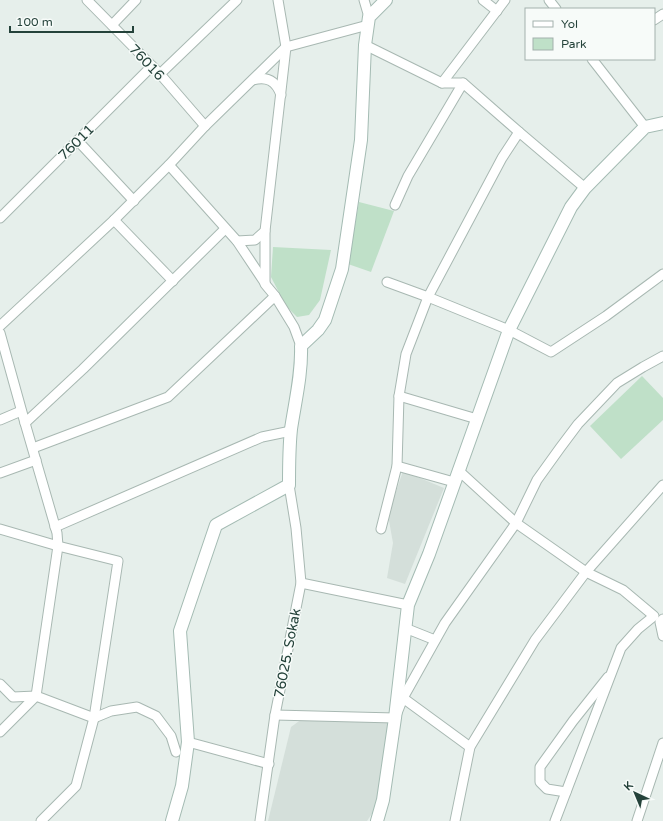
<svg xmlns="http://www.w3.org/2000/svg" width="663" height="821" viewBox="0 0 663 821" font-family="'Varela Round',sans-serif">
<rect width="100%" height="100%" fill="#e6efeb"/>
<g fill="#d4dfda">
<polygon points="403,471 444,488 405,584 387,578 393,543 388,515"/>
<polygon points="302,719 386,720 394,729 379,803 367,821 268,821 291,727"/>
</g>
<g fill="#bfe0c8">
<polygon points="359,202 394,211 371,272 348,264"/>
<polygon points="273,247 331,250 320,300 309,315 297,317 286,306 271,277"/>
<polygon points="642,376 663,398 663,420 621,459 590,426"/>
</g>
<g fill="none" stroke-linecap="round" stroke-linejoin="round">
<defs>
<g id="street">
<polyline points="87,0 160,74 205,126"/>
<polyline points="278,0 286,47 265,231 265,284 275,296 294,327 301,346"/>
<polyline points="364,0 369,17"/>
<polyline points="483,0 497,11"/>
<polyline points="549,0 556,9"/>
<polyline points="654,20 663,14"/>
<polyline points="112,25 136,0"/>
<polyline points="365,45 442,83 463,83 519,132"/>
<polyline points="592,59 645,127"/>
<polyline points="160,74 237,0"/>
<path d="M253 80C267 76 276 81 281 95"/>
<polyline points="442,83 505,0"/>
<polyline points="78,141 134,201"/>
<polyline points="169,165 237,241 265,283"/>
<polyline points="585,188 519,132 502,158 428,297 509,330 551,352 606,316 663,274"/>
<polyline points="395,205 408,176 463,83"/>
<polyline points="0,218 152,66"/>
<polyline points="114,220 173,281"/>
<polyline points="237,241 255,240 265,231"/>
<polyline points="0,326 114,220 169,165 205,126 286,47 368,25"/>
<polyline points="0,333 25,423 83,369 225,229"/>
<polyline points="399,396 477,419"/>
<polyline points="0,420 21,411"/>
<polyline points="33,448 168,397 275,296"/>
<polyline points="397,466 454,482"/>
<polyline points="458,470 516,523 586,572 623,590 654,616 638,629 621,648 555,821"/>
<polyline points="0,473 36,460"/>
<polyline points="55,527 262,437 291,431"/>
<polyline points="0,529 58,546 118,561 94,718 76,786 41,821"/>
<polyline points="381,529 397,466 399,396 406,354 428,297 387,282"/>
<polyline points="301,583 408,605"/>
<polyline points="663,619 660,622 663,636"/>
<polyline points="405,628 435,640"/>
<polyline points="0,684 13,697 36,696 94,718 111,711 137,707 156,716 171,736 176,752"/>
<polyline points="403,698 470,747"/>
<polyline points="275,715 395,718 403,698 445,623 516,523 537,480 560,448 578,424 617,383 643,367 663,356"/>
<polyline points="0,732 36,696 58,546 57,533 25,423"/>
<polyline points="188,742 269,764"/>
<polyline points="566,792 547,789 540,782 540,767 573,721 608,677"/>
<polyline points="260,821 275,715 301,583 296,528 289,485"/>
<polyline points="455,821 470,747 535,640 586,572 663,485"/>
<polyline points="637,821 663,743"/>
</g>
<g id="secondary">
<path d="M172 821 182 786 188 742 180 631 216 525 289 485C289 466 289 448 291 429 295 402 302 374 301 346L318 330 325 320 342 269 361 140 365 45 369 17 386 0"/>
<polyline points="377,821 383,800 395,718 408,605 429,554 509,330 571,207 585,188 645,127 663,123"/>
</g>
</defs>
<use href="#street" stroke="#a8b8b2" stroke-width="11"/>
<use href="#secondary" stroke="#a4bbb3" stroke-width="14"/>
<use href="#street" stroke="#fff" stroke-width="9"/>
<use href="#secondary" stroke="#fff" stroke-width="12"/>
</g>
<g text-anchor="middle" stroke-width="3" stroke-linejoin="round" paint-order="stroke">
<g font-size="14" fill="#24423a" stroke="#f7fbf9">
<text transform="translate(147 62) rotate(46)" y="5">76016</text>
<text transform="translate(76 142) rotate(-45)" y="5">76011</text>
<text transform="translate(287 653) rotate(-79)" y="5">76025. Sokak</text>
</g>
</g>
<rect x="525" y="8" width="130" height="52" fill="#f7fbf9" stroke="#a3b1ad"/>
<rect x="533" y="21" width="20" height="6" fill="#ffffff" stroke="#a3b1ad"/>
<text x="561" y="28" font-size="12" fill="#24423a">Yol</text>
<rect x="533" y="38" width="20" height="12" fill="#bfe0c8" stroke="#a3b1ad"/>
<text x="561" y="48" font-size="12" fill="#24423a">Park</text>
<g transform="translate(635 793) rotate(316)" stroke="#f7fbf9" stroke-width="3" paint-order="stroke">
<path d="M0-3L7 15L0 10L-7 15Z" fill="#24423a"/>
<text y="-6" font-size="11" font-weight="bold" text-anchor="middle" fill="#24423a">K</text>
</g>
<path d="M10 26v6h123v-6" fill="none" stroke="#24423a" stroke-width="2"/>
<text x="16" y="26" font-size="12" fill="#24423a" stroke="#f7fbf9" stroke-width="3" paint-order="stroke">100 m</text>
</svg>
